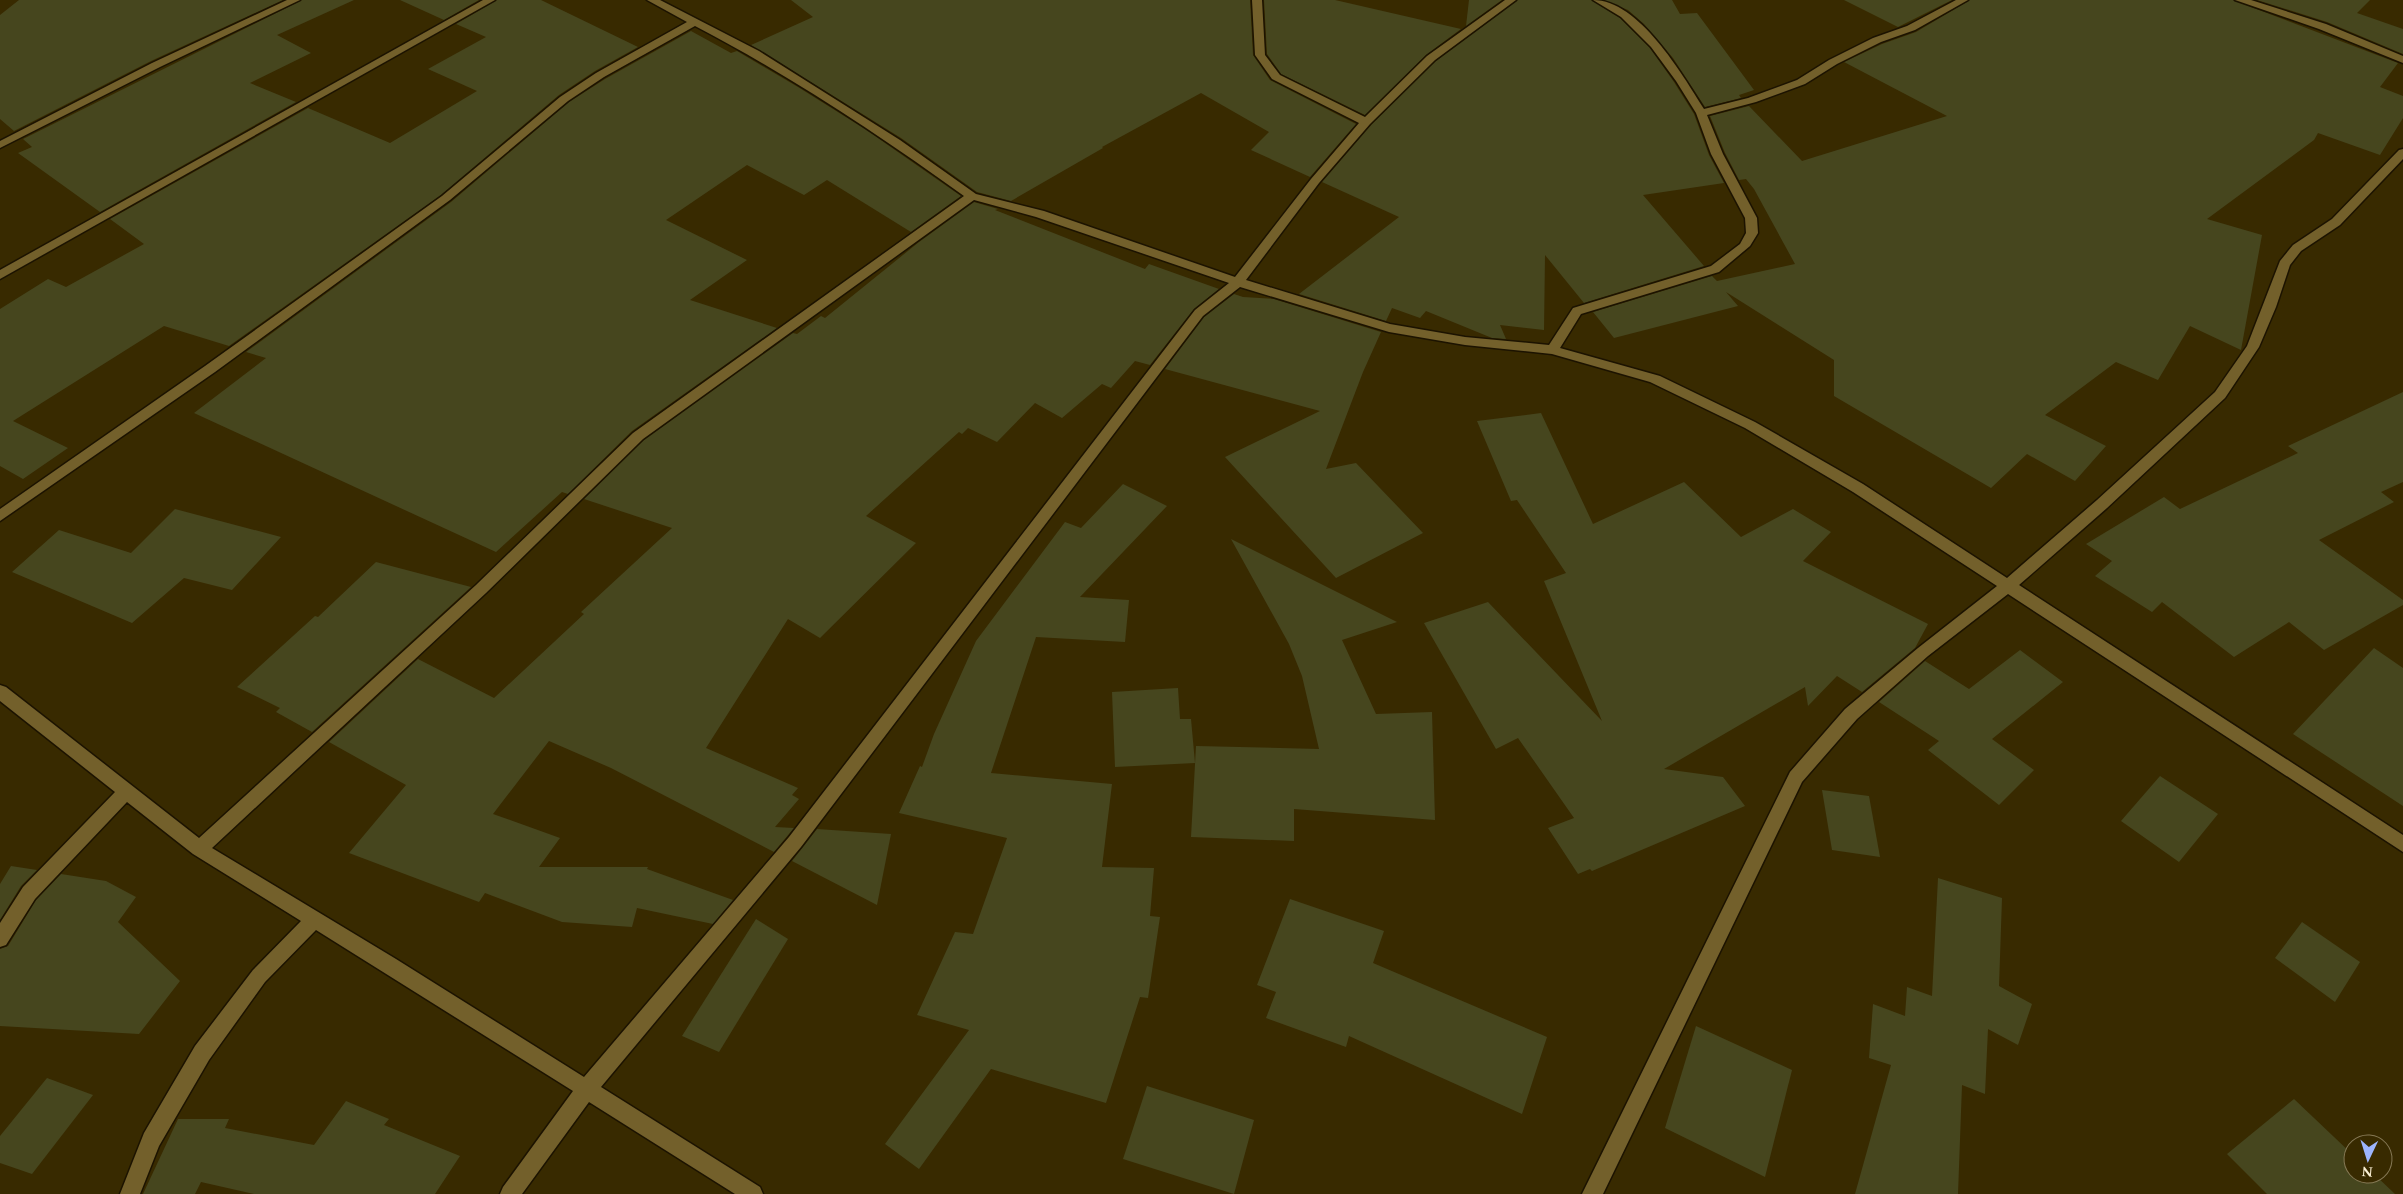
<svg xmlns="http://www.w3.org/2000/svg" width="2403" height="1194" viewBox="0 0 2403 1194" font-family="Spectral,serif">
<rect width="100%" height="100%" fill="#382a00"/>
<g fill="#46461e">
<polygon points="19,0 283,0 151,61 14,131 0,119 0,15"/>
<polygon points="302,0 354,0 277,35 311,53 250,83 296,102 100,212 18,153 32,147 23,139"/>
<polygon points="400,0 479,0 444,20"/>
<polygon points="497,0 541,0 638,47 595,71 559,95 441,195 229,346 164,326 13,421 68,448 23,479 0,466 0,309 48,279 66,287 144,244 110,219 308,108 390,143 477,91 428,69 486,37 456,24"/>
<polygon points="791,0 1250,0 1253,55 1270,80 1356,124 1310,177 1251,150 1269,132 1201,93 1102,147 1103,148 1011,201 977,192 901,138 751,45 813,17"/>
<polygon points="1264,0 1335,0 1461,29 1426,55 1365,115 1281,74 1267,54"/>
<polygon points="1469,0 1502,0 1466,26"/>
<polygon points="1518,0 1591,0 1620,18 1650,48 1674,82 1694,114 1709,155 1724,183 1643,195 1704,266 1584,303 1545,255 1544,330 1500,325 1506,339 1492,338 1426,311 1420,318 1392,308 1386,321 1299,294 1399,217 1322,182 1371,125 1436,61"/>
<polygon points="1603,0 1672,0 1680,14 1697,13 1754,90 1739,95 1741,98 1705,107 1673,58 1644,24 1628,10"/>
<polygon points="1844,0 1952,0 1898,27"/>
<polygon points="1970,0 2233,0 2398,63 2380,87 2403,96 2403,118 2380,155 2318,133 2314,140 2207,219 2262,235 2241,350 2190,326 2158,380 2116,362 2045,415 2106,446 2075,481 2027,454 1991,488 1834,396 1834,360 1726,292 1738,306 1614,338 1593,312 1712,276 1717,281 1795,264 1754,189 1746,179 1739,180 1725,153 1710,116 1749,106 1802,161 1947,116 1844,62 1882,44 1916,32"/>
<polygon points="2257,0 2370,0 2357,13 2403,29 2403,54 2327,22"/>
<polygon points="691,31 731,53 737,51 798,87 865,129 961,196 911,232 827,180 804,195 747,165 666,220 747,260 690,300 777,328 632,431 568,494 562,492 496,552 194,413 266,358 246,352 451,202 569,102 605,79"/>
<polygon points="974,202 998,209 995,210 1145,269 1149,264 1219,289 1194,309 1150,365 1135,361 1111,388 1102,384 1062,418 1035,403 997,442 968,428 962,434 959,432 866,516 916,543 820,638 788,619 706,748 798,788 792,795 799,799 775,827 794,828 774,852 611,768 549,741 493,814 560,838 539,867 648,867 647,869 733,900 713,924 637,908 632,927 562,922 485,893 479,902 349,853 406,785 329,742 418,659 494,698 584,614 581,612 672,528 584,499 644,440 793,333 797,334 821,316 825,318 919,242"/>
<polygon points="1234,294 1243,297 1274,299 1381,332 1363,372 1326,469 1356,463 1423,533 1336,578 1225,457 1320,411 1165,369 1204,317"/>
<polygon points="2403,392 2403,482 2381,492 2394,502 2319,540 2403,600 2403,605 2324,650 2289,622 2234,657 2162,602 2152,612 2095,576 2112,561 2086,544 2164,497 2180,509 2298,453 2288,446"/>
<polygon points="1541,413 1593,524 1684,482 1741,537 1793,509 1831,532 1803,561 1928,624 1915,648 1862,692 1837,676 1808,706 1805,687 1664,769 1723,777 1745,806 1592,871 1590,869 1578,874 1548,828 1574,818 1518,738 1496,749 1424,623 1488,602 1602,721 1544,581 1566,573 1517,500 1511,501 1477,421"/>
<polygon points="1123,484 1167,506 1080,597 1129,600 1125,642 1036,637 991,773 1112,784 1102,867 1154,868 1150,916 1160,917 1148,998 1140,997 1106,1103 991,1069 919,1169 885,1144 969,1030 917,1015 955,932 973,934 1007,838 899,813 920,766 922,767 934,734 976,641 1065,522 1081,528"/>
<polygon points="175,509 281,537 232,590 184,578 132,623 12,572 59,530 131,553"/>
<polygon points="1231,539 1397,622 1342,640 1376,714 1432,712 1435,820 1294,809 1294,841 1191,837 1196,746 1319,749 1302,676 1289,644"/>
<polygon points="376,562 471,587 312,732 276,712 280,708 237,687 315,616 318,617"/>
<polygon points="2374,648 2403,668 2403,806 2293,734"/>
<polygon points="2020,650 2063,682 1992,739 2034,770 1999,805 1928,750 1939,741 1879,702 1925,661 1969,689"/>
<polygon points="1178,688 1180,719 1191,719 1195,763 1115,767 1112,692"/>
<polygon points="2160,776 2218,814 2179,862 2121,821"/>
<polygon points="1822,790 1869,796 1880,857 1832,850"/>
<polygon points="817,829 891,834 877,905 792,861"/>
<polygon points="11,866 37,870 21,886 0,920 0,884"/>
<polygon points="61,874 106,881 136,897 118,922 180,981 139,1034 0,1026 0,949 8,946 36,900"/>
<polygon points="1938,878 2002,898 1999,986 2032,1004 2018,1045 1988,1029 1985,1094 1962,1085 1958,1194 1855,1194 1891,1065 1869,1058 1873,1004 1905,1016 1907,987 1932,996"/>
<polygon points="1290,899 1384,931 1373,963 1547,1037 1522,1114 1349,1036 1346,1047 1266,1018 1276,992 1257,985"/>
<polygon points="756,919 788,939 719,1052 682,1036"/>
<polygon points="2302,922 2360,962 2335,1002 2275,958"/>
<polygon points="1696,1026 1792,1070 1765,1177 1665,1128"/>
<polygon points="47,1078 93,1095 32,1174 0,1163 0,1136"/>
<polygon points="1147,1086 1254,1120 1234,1194 1123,1159"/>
<polygon points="2294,1099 2353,1155 2353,1174 2374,1174 2395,1194 2267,1194 2227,1154"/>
<polygon points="346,1101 389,1119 384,1125 460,1156 435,1194 254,1194 201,1182 195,1194 143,1194 178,1119 229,1119 225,1128 314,1145"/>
</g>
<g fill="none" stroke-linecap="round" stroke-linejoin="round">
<defs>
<g id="street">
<polygon points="287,0 300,0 160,67 0,148 0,141 152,63"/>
<polygon points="483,0 495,0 0,279 0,270"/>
<path d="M647 0H660L759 51 900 140 976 194 1044 211 1235 277 1311 179 1359 123 1272 79 1255 55 1252 0H1262L1265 55 1280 75 1365 117 1427 56 1505 0H1516L1435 60 1370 124 1319 183 1246 280 1390 324 1465 337 1549 345 1573 308 1711 266 1740 244 1746 233 1745 218 1711 154 1696 113 1676 81 1651 47 1621 17 1593 0C1639 0 1682 74 1704 109L1748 98 1797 80 1829 60 1873 38 1907 26 1956 0H1968L1915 30 1881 42 1837 64 1805 84 1756 102 1707 115 1723 154 1757 218 1758 233 1750 246 1719 272 1581 314 1560 348 1660 376 1755 422 1863 484 2007 578 2097 500 2215 392 2247 346 2280 261 2293 245 2332 219 2399 150 2403 149V159L2340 225 2301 251 2290 265 2276 307 2259 347 2225 398 2107 508 2019 585 2403 835V852L2008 594 1928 656 1857 719 1802 782 1603 1194H1582L1790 772 1845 709 1918 648 1997 586 1853 492 1745 428 1650 382 1552 354 1465 345 1389 332 1240 287 1203 316 801 847 601 1087 760 1187 763 1194H735L589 1102 522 1194H500L503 1187 573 1091 316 930 265 982 209 1060 159 1146 140 1194H120L144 1133 195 1046 253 970 301 921 193 854 127 802 35 899 6 945 0 947V923L23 887 115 792 0 701V685L6 687 199 838 476 585 633 433 964 196C878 134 789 75 695 26L604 77 568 101 450 200 215 372 0 521V509L205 366 442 196 560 97 596 73 687 22ZM974 200 1036 217 1229 283 1195 310 789 837 584 1077 396 959 212 848 486 593 643 439Z"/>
<polygon points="2235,0 2251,0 2326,24 2403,56 2403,63 2319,29"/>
</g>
</defs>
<use href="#street" stroke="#1c1300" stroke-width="3"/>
<use href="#street" fill="#73602b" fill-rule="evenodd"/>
</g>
<g transform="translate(2368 1159) rotate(184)"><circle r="24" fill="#382a00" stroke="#867955"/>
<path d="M0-4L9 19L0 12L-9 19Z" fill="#9cb4fd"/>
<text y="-8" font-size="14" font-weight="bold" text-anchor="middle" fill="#faf0d4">N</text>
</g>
</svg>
